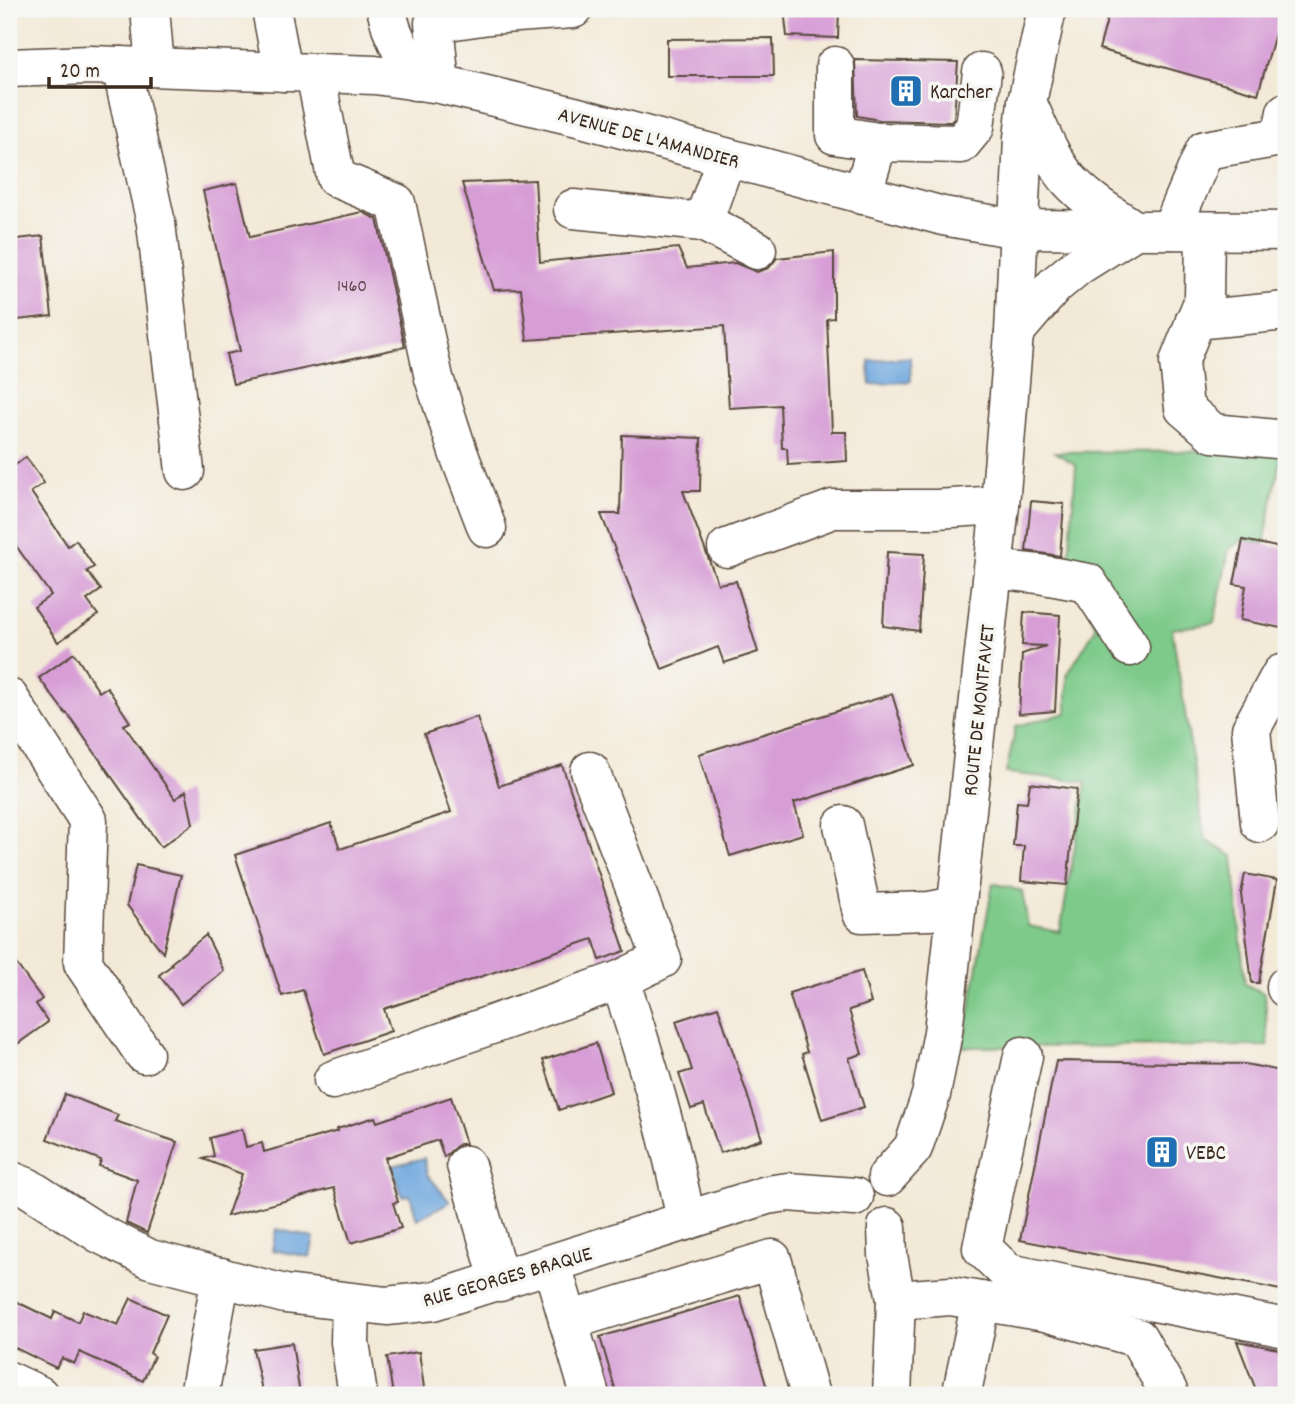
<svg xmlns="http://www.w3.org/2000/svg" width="1295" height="1404" viewBox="0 0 1295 1404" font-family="Dekko,sans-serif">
<rect width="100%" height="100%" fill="#f6f6f2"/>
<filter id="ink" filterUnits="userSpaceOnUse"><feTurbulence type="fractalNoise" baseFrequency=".0143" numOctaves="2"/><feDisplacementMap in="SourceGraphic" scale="14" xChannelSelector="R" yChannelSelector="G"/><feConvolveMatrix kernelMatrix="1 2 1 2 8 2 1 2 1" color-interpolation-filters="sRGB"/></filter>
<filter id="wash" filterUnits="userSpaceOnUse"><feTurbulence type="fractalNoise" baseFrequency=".00686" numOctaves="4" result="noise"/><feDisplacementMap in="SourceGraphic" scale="28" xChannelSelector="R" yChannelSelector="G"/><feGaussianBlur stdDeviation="1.57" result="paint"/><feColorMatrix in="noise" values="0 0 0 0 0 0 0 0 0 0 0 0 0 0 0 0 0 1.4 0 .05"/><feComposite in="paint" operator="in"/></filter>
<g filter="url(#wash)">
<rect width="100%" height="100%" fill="#f3e9d7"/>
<polygon fill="#7dca8a" stroke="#5c7a54" stroke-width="2" points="1282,451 1264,544 1243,540 1229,549 1214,623 1172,629 1205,840 1233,856 1245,984 1265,994 1268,1046 963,1047 993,883 1022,891 1028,926 1060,932 1086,782 1006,773 1016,726 1067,713 1067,675 1096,628 1069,557 1076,465 1055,452"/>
<g fill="#70a7de" stroke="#56687e" stroke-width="2">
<polygon points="910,357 911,381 870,385 869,361"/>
<polygon points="424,1158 427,1174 450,1202 417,1219 410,1195 402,1196 392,1166"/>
<polygon points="276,1229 314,1238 310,1257 272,1250"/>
</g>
<g id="blocks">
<g fill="#d79ed6">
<polygon points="784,9 839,9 838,38 787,36"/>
<polygon points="1110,9 1282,9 1258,94 1099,49"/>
<polygon points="773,38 774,76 667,76 667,39"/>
<polygon points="855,60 958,62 954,118 951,122 880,120 857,116"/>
<polygon points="535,180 540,262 678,248 687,268 735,263 757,272 769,268 777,258 834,252 834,318 827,319 832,432 846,432 847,461 788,465 787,448 782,448 780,405 729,408 724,326 527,340 521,289 494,290 462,183"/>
<polygon points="237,183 250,237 362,212 377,219 405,347 233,384 226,354 240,351 203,191"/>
<polygon points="43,236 52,316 9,321 9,240"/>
<polygon points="622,435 701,438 700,491 683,491 718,584 736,581 758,652 724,663 718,647 662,669 601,514 620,514"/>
<polygon points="26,457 44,483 31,492 68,546 76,540 94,567 87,571 101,590 87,600 98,615 58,642 34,607 51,595 9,536 9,459 14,466"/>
<polygon points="1031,501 1064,504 1060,556 1026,551"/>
<polygon points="1243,540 1286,549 1286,629 1240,620 1246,586 1234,584"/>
<polygon points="887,552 924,554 919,631 883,626"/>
<polygon points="1024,612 1060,615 1055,711 1019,714 1022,654 1046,646 1022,645"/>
<polygon points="74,653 99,692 107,687 130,722 124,725 175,799 186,791 193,824 161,847 67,713 66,714 39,678"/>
<polygon points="892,694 914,765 794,803 803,834 730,856 699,754"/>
<polygon points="477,717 499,786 562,765 625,951 600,960 593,939 384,1009 391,1031 324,1054 303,990 282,996 235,855 331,823 340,849 451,812 424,734"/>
<polygon points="1030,783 1077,789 1067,885 1021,881 1024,846 1013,846 1017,802 1027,803"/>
<polygon points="136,865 181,875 163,953 127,905"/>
<polygon points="1245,874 1277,880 1259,983 1252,983 1241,894"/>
<polygon points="206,935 224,971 181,1004 159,975 172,965 171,963"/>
<polygon points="9,954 42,999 36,1004 48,1022 9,1050"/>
<polygon points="862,971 871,1003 849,1010 862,1054 849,1058 864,1107 822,1120 802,1054 807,1052 789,993"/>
<polygon points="718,1007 762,1139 720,1153 704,1105 691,1109 679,1074 692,1070 676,1021"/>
<polygon points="596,1043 611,1092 559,1110 543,1060"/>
<polygon points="1056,1061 1245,1064 1286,1072 1286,1291 1020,1240"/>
<polygon points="65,1094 118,1115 115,1121 177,1142 147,1233 126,1223 137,1180 99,1166 101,1160 47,1139"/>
<polygon points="451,1097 466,1144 459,1144 444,1157 438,1140 385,1158 398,1202 393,1203 401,1228 351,1243 334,1188 227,1216 242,1174 203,1159 214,1156 210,1138 242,1129 246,1147 262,1143 264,1152 338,1131 337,1129 375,1117 377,1122"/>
<polygon points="740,1296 769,1395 617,1395 600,1337"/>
<polygon points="9,1298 52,1319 55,1311 78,1322 83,1311 118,1325 131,1298 167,1315 150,1353 154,1356 143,1381 80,1352 74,1364 62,1358 56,1368 9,1345"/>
<polygon points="1237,1341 1278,1349 1286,1371 1286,1395 1258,1395"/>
<polygon points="292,1343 300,1395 263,1395 253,1349"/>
<polygon points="419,1352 425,1395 393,1395 387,1357"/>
</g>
</g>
</g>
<g filter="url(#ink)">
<use href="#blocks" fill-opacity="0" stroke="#57473a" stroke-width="2"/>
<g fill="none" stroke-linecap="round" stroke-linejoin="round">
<defs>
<g id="minor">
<polyline points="150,9 155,67"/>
<polyline points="271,9 283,72"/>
<polyline points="386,9 392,30 415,81"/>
<polyline points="121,66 156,223 185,471"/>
<polyline points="835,66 835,135 878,142"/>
<polyline points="315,73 336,178 396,203 434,378 458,452 487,528"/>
<polyline points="440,84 434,23 489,15 573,9"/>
<polyline points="862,195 878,142 961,144 975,127 982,72"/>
<polyline points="573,209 703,222 726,158"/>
<polyline points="703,222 757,250"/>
<polyline points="1171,230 1205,150 1281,137 1286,112"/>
<polyline points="1205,231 1204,299 1179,362 1184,408 1213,433 1286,440"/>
<polyline points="1195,320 1286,311"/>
<polyline points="727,548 833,509 936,509 1000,505"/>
<polyline points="993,569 1039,574 1088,583 1130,647"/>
<polyline points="9,698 88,820 83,963 144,1054"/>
<path d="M590 771 662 959 620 980C646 1059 671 1139 686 1221"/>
<polyline points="1260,823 1251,729 1281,674 1286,675"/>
<polyline points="843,825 862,913 930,911 956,906"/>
<polyline points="1286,988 1286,986"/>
<polyline points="1023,1056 982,1248 1008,1273 1286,1328"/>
<polyline points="333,1080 620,980"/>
<polyline points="466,1165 500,1282"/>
<polyline points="887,1177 913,1148 931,1095 943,1032 1000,505 1014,333 1023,138 1027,102 1047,9"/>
<polyline points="9,1180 27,1187 100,1234 150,1259 285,1294 387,1306 433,1301 767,1195 788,1192 854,1197"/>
<polyline points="887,1227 888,1255 896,1300 892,1395"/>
<polyline points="552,1265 590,1395"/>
<polyline points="896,1300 951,1296 1045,1312 1138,1338 1168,1391 1167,1395"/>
<polyline points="351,1303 350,1342 358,1395"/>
<polyline points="568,1321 772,1259 810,1395"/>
<polyline points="9,1381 39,1395"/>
<polyline points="963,1387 981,1301"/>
<polyline points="199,1395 221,1277"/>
</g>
<g id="major">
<polyline points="9,68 90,65 375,75 440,84 578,117 943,216 1018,229 1286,231"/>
<path d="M1014 333 1055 285 1078 266 1135 230C1112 215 1087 200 1069 180 1050 158 1039 128 1027 102"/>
</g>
</defs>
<use href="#minor" stroke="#57473a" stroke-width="41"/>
<use href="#major" stroke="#57473a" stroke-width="41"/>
<use href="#minor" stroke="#fff" stroke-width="38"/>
<use href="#major" stroke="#fff" stroke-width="38"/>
</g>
</g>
<defs>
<symbol id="building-square" viewBox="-11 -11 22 22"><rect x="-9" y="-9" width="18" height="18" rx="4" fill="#1f6fb2" stroke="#f6f6f2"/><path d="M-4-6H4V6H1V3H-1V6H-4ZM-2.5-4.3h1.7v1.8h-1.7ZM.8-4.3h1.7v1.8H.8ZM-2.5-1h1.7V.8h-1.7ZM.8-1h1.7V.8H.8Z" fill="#fff"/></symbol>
</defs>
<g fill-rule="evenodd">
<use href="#building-square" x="887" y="72" width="38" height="38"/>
<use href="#building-square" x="1143" y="1133" width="38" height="38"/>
</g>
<g text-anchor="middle" stroke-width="7" stroke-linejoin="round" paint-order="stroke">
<g font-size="18" fill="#62474c">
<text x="352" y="291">1460</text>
</g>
<g font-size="21" fill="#3b2a1e" stroke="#f6f6f2" text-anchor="start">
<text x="930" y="98">Karcher</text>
<text x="1186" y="1159">VEBC</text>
</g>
<g font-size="21" fill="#3b2a1e" stroke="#f6f6f2">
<text transform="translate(649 137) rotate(15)" y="7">AVENUE DE L'AMANDIER</text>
<text transform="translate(978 710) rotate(-84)" y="7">ROUTE DE MONTFAVET</text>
<text transform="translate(507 1276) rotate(-16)" y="7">RUE GEORGES BRAQUE</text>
</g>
</g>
<rect width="1295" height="1404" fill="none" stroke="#f6f6f2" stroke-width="35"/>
<path d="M49 77v10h102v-10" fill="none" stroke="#3b2a1e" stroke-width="3.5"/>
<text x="60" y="77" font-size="21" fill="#3b2a1e" stroke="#f6f6f2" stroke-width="5" paint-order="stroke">20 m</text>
</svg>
